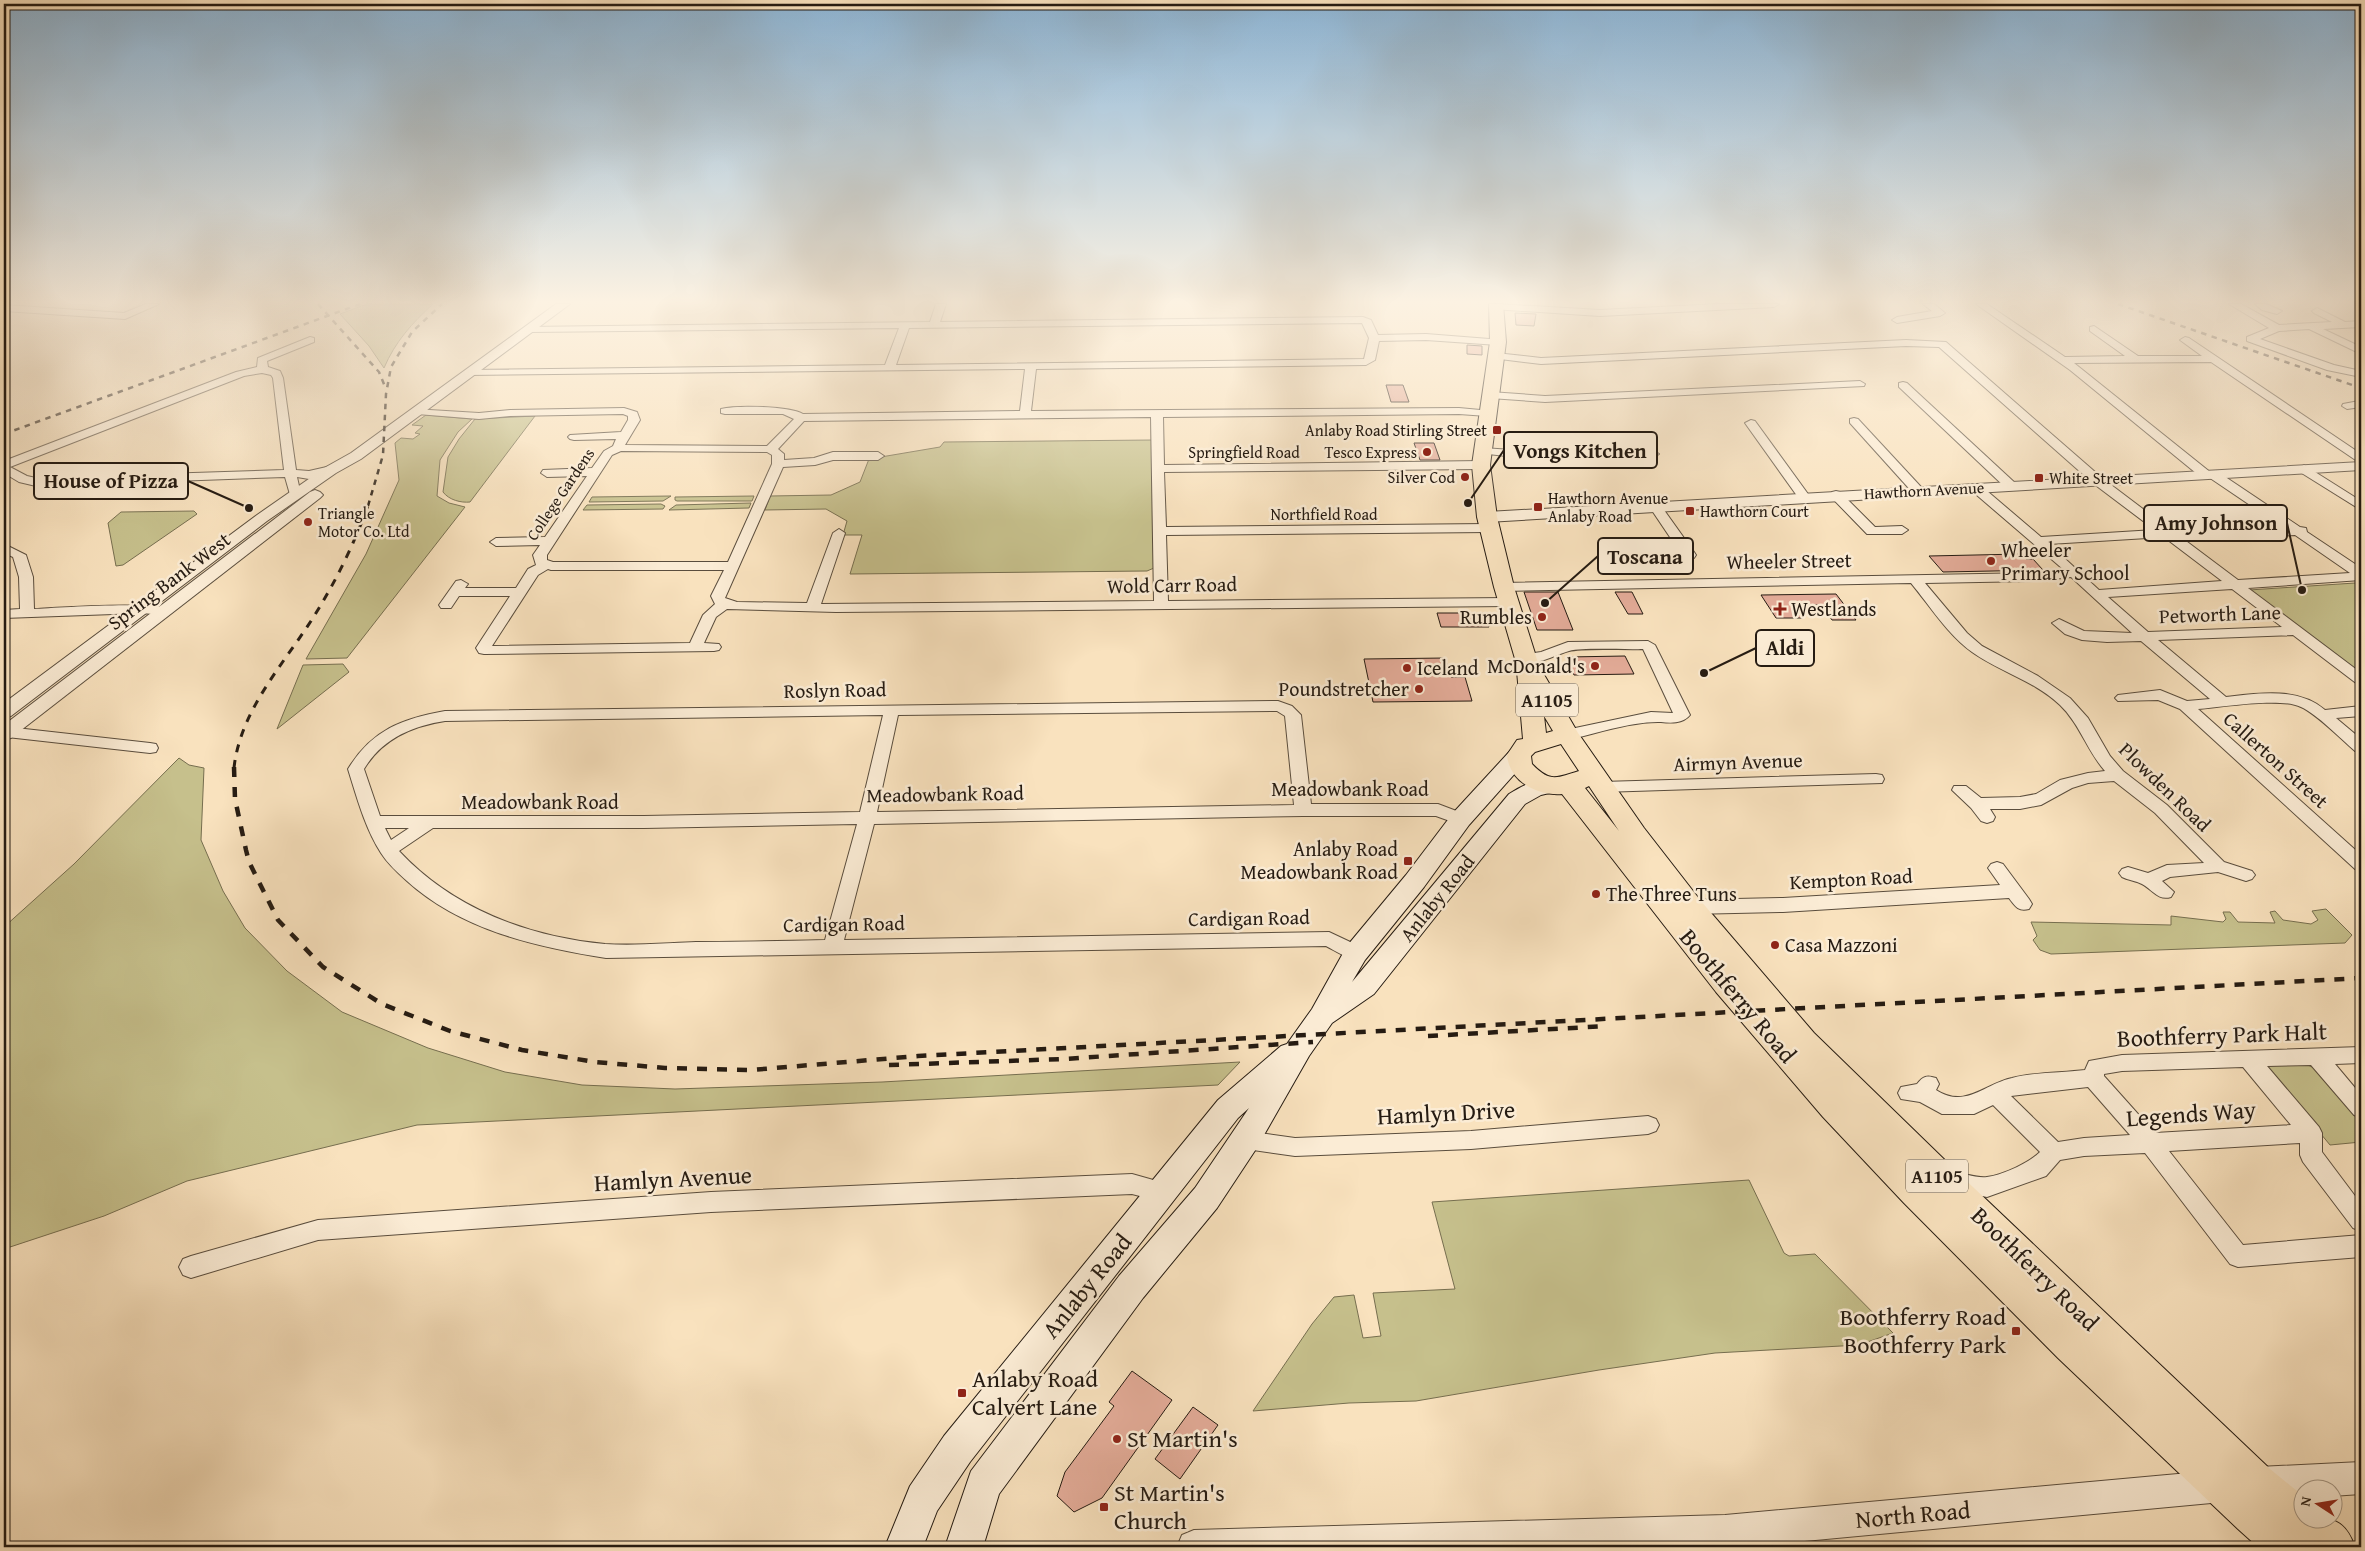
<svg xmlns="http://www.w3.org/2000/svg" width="2365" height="1551" viewBox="0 0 2365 1551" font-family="'Gentium Book Plus',serif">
<rect width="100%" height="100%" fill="#f9e2be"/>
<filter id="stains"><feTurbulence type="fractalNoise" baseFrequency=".004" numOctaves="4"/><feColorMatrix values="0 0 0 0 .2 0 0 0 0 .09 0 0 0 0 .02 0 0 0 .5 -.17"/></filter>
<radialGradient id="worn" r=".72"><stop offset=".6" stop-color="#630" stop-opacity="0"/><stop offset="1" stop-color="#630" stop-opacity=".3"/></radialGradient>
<g fill="#c6c08c" stroke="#766e4f">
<path d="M367 304H433C412 323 395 342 384 368L369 346 340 314Z"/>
<polygon points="426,415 472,419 458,432 440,460 437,496 449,503 465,507 347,658 306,659 366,554 399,480 395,443 401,438 413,439 420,434 415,433 423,426 412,425"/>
<path d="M535 416 470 502C461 503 449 500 443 492L448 457 459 439 475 419Z"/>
<polygon points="1152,440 1154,568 1147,571 850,574 862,535 843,535 847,521 826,509 765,510 770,496 831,495 860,482 869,459 940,447 944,442"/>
<polygon points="671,496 663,501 589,502 592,497"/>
<polygon points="754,496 752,501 677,501 675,500 675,497"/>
<polygon points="751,503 749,508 669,510 676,505"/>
<polygon points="661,504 665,506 663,509 583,510 587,505"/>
<polygon points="194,511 197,514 123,565 116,566 108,523 121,512"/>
<polygon points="2355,583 2361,584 2361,675 2249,590"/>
<polygon points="343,664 349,672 277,729 303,665"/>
<polygon points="179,758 189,765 204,768 201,840 223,891 245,928 287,971 342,1012 428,1048 505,1072 582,1085 675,1089 882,1082 1240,1062 1218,1085 417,1125 187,1181 104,1216 4,1249 4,927 74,864"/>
<polygon points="2326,909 2352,935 2345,943 2051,954 2040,950 2033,940 2037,936 2031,922 2171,925 2171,916 2223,922 2226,919 2223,912 2230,912 2238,922 2275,923 2270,912 2275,911 2283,920 2311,924 2318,920 2312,911"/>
<polygon points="2267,1063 2304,1063 2318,1070 2361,1120 2361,1142 2330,1145 2269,1071"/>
<polygon points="1749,1180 1784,1253 1789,1256 1815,1254 1893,1333 1859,1345 1715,1353 1599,1370 1416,1401 1349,1403 1253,1411 1312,1324 1334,1297 1354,1295 1363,1338 1381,1336 1373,1293 1455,1289 1432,1202"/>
</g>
<g fill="#e4ac99" stroke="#251b12">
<polygon points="1515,313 1536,314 1534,326 1516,325"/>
<polygon points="1467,345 1482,346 1482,355 1467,354"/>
<polygon points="1386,385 1403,385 1409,402 1391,402"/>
<polygon points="1414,443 1434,443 1440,460 1420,460"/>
<polygon points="2021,554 2026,559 2033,559 2043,570 1943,572 1929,556"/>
<polygon points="1524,592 1558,592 1573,630 1537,630"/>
<polygon points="1615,592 1632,592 1643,614 1628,614"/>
<polygon points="1836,594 1856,620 1832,620 1822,605 1794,605 1803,618 1776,618 1761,595"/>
<polygon points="1437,613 1484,613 1489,627 1441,627"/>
<polygon points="1625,656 1634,674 1574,675 1567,657"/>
<polygon points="1445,658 1451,677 1465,677 1472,701 1373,702 1364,659"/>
<polygon points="1132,1371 1172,1400 1102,1498 1074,1512 1057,1496 1065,1472 1114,1406 1109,1402"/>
<polygon points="1193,1407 1218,1425 1180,1479 1155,1459"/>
</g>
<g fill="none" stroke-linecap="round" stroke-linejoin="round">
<defs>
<g id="minor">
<polygon points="146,304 159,304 125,319 4,311 4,305 124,313"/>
<path d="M936 304H946L940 322 1363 317 1371 320 1378 335 1426 334 1502 340V344L1498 345 1426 340 1379 341 1375 360 1366 365 1036 369 1031 411 1459 408 1491 411 1493 413 1487 416 1459 414 1163 417 1164 465 1481 461 1487 465 1481 469 1164 472 1166 527 1489 524 1495 528 1489 532 1166 535 1168 601 1509 598 1516 602 1509 606 836 612 727 609 716 617 704 643 719 644 721 647 719 650 714 651 484 654 479 653 476 648 510 596H459L451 608H441L439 605 456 581 461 580 468 584 465 588H516L528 569 536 565 533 555 540 545 496 546 490 542 496 538 545 537 587 476 547 477 541 473 543 470 592 468 604 451 613 446 616 439 574 440 570 439 568 437 570 435 621 432 628 420V416L623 414 510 416 479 419 417 414 411 411 413 409 479 413 510 410 624 408 637 412 640 420 625 445 767 446 794 419 783 414H725L721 413V409C737 405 790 406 803 414L1020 411 1025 369 467 375 466 373 471 370 885 365 899 328 531 332 526 329 527 327 930 322ZM1362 323 1369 338 1364 359 896 365 909 328ZM1151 417 1154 601 821 604 845 533 839 529 833 533 807 603 737 602 725 598 783 467 815 465 833 460H878L884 456 878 452H833L814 458 784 460V454L778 449 804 421ZM621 451 767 452 772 455V464L728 562H553L547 560V555L612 455ZM548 569 551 570H724L711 596 715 604 703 615 690 643 492 646 538 575Z"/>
<polygon points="1496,304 1600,310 1718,304 1779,304 1774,307 1600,316 1493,309 1493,305"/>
<polygon points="1923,304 1934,304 1945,313 1940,316 1897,323 1892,320 1897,317 1932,311"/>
<path d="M1976 304H1987L2065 357 2125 356 2090 331V327L2094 326 2138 356H2202L2180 340 2185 337 2189 338 2361 454V462L2357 461 2211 362 2074 363 2210 472H2218L2300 527 2306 528 2307 532 2361 568V580L2248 588 2361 673V684L2356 683 2293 635 2158 640 2226 697C2259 693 2298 687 2325 710L2361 706V716L2336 718 2361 739V752L2355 751C2341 739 2317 714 2301 707 2280 697 2222 707 2198 709L2361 855V871L2355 869 2180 709 2158 700 2118 701 2115 698 2118 695 2160 690 2187 701 2210 699 2141 641 2107 642 2082 640 2065 634 2052 623 2059 619 2084 631 2132 633 2071 577 2037 581 1925 583 1967 633 1982 646 2038 676 2070 698 2088 718 2110 756 2123 771 2167 805 2224 862 2252 871 2255 875 2252 879 2246 881 2218 872 2170 877 2162 881 2174 892 2171 897C2158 901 2153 890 2142 884 2136 881 2128 880 2122 877L2119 873 2122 869 2128 867 2148 873 2167 865 2204 863 2155 813 2114 781 2088 783 2072 788 2041 805 2020 809H1990L1995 817 1993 821 1987 823 1981 821 1971 808 1952 790 1954 786H1966L1981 798 2020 797 2036 794 2060 780 2088 773 2105 771C2087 751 2080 724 2060 705 2035 681 2000 672 1972 652 1948 635 1930 606 1911 583L1504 591 1497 587 1504 583 2037 573 2064 570 1972 491 1970 488 1976 484 1980 485 2041 537 2155 530 2094 484 1939 347 1906 346 1541 364 1492 358V354L1496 353 1541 358 1906 340 1946 342 2102 478 2176 534 2284 528 2210 478H2202L2070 370ZM2295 535 2350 573 2238 580 2186 541ZM2164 537 2222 581 2099 590 2049 544ZM2232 589 2282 627 2148 632 2108 597Z"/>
<polygon points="2229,304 2241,304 2279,325 2332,322 2314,313 2312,311 2317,308 2345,322 2361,321 2361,327 2323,329 2361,347 2361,354 2309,329 2279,331 2260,339 2334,365 2361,371 2361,377 2327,370 2247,341 2247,337 2269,328"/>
<polygon points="2255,304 2266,304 2282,311 2277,314 2262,310"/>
<path d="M310 337 314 338V342L267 361 268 367 280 371 283 378 296 470 309 471 331 466 337 470 335 473 309 479 297 477 301 495 299 498H291L285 477 36 486 19 482 4 473V461L236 372 257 367 258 358ZM262 373 271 375 273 378 284 470 36 478 27 476 10 467 244 376Z"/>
<polygon points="1860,381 1865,384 1864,386 1545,402 1490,398 1485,395 1490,392 1545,396"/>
<polygon points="1903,382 1907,383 2014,482 2016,485 2014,488 2006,488 1899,387 1899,383"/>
<polygon points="2359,401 2361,401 2361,407 2347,409 2342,406 2343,404"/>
<polygon points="1854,418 1858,419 1922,488 1924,491 1922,494 1914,494 1850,423 1850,419"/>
<polygon points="1751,420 1755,421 1808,494 1810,497 1808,500 1800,500 1745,423"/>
<polygon points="1483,448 1552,453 1653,450 1659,454 1653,458 1552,461 1479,453 1477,451 1479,449"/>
<polygon points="2304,465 2361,501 2361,510 2300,472 2298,469"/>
<polygon points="1836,491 1840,492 1875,527 1902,526 1908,530 1902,534 1867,534 1832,498 1830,495 1832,492"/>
<polygon points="1655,502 1659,503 1694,552 1696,555 1694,558 1684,558 1649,506"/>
<path d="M4 544 26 555 33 577 34 609C54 608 163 600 172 611L165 615 141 613 4 618V610L20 609 19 577 13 557 4 553Z"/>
<path d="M1648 641 1655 645 1690 715C1683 724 1670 723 1661 722 1632 721 1595 734 1567 740L1561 739 1559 735 1561 731 1651 712 1673 713 1643 649C1625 650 1584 647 1569 651 1557 654 1527 671 1518 658L1520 655 1541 652 1568 642Z"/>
<path d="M1278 701 1292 706 1301 715 1311 804H1438L1467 815 1469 819 1467 823 1461 825 1436 816H1303L874 824 844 940 1329 932 1363 948 1365 953 1363 958C1350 962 1338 952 1326 946L606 958C536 947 461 930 407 881 398 873 388 864 381 853 365 828 357 798 348 769 372 730 401 719 445 711ZM1277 711 1285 716 1294 805 877 812 898 715ZM883 715 860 812 644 816H380L364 769C382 739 412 726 445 721ZM857 824 825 940C782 941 739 942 696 942 666 943 635 946 605 944 528 937 452 908 399 851L433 828H644ZM385 828H409L391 840Z"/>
<polygon points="7,727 150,743 156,744 158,748 156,752 150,753 7,737 4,736 4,728"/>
<polygon points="1876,774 1882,775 1884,779 1882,783 1602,792 1596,791 1594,787 1596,783 1602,782"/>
<path d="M1997 862 2003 864 2029 899 2032 904 2029 909C2018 912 2015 906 2009 898L1783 912 1690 914 1684 912 1681 907 1684 902 1690 900 1783 898 2000 885 1988 868 1991 864Z"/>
<path d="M2361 1047V1063L2335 1064 2361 1095V1118L2354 1115 2311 1065 2267 1066 2319 1127 2322 1133V1152L2361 1204V1231L2353 1228 2303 1162 2300 1155V1143L2169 1151 2243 1245 2361 1235V1257L2238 1267 2230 1264 2145 1153 2084 1156 2060 1160 2046 1176 1987 1197 1941 1188 1938 1181 1941 1174C1957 1168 1972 1179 1987 1177 2003 1175 2029 1163 2040 1152L1993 1105 1974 1114H1942L1920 1102 1901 1099 1898 1093 1901 1087 1917 1084C1923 1076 1927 1075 1936 1078L1939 1084 1936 1090C1966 1109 1984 1084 2012 1078 2035 1072 2061 1073 2085 1070L2089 1061 2122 1055ZM2243 1067 2291 1125 2155 1133 2104 1076V1074L2122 1071ZM2088 1087 2130 1135 2084 1138 2058 1142 2011 1096Z"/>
<polygon points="1648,1116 1656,1119 1659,1125 1656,1131 1648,1134 1471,1149 1295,1156 1246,1149 1238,1147 1235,1140 1238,1133 1246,1131 1295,1138 1471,1131"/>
<polygon points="1132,1174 1171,1185 1174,1192 1171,1199 1163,1202 1132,1194 711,1212 318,1240 191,1278 183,1275 179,1267 183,1259 191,1256 318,1220 711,1192"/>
</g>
<g id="tertiary">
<polygon points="556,304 570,304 361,459 336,473 267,521 11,716 4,718 4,703 257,515 326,467 351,453"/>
<polygon points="2361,462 2361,470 1487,522 1479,517 1487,512"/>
<polygon points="315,490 320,492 323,495 320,498 11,738 4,740 4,725 310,492"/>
<polygon points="2361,1462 2361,1494 2332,1496 2332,1488 2302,1488 2302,1497 2258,1499 2247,1494 2242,1483 2247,1472 2258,1467"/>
<polygon points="2222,1470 2233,1475 2238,1486 2233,1497 2222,1502 1740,1547 1177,1547 1182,1535 1194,1530 1725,1515"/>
</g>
<path id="secondary" d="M1519 748 1527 750 1530 755 1527 760 1469 825 1424 887 1365 960 1352 982 1509 794C1525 784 1543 775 1562 780L1565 785 1562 790 1541 795 1525 804 1374 994 1332 1023 1309 1056 1256 1149 1217 1208 1143 1298 999 1494 983 1547H945L971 1471 1119 1276 1195 1188 1249 1108 1238 1118 970 1462 937 1511 923 1547H885L910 1486 944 1436 1218 1100 1281 1046 1287 1044 1312 1009 1347 946 1406 875 1453 813 1511 750Z"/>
<path id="primary" d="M1489 304H1503L1506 342 1490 465 1497 517 1514 587 1539 666 1578 733 1644 828 1700 900 1814 1033 1954 1169 2270 1469 2302 1495V1518C2331 1518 2344 1517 2355 1547H2258L2238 1529 2058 1358 1904 1203 1823 1117 1716 992 1562 794C1537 796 1509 781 1507 755L1517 740 1523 739 1517 671 1518 669 1494 587 1477 517 1472 465 1490 342ZM1544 716 1553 731 1546 733ZM1561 744 1579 771C1558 777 1551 784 1532 764L1531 756 1535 752ZM1589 786 1619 831 1585 788Z"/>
</defs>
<use href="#minor" stroke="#5a4d3d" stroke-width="2"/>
<use href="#tertiary" stroke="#5a4d3d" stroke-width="2"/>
<use href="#secondary" stroke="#251b12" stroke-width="2"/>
<use href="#primary" stroke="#251b12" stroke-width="2"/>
<use href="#minor" fill="#fbecd5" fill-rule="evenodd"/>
<use href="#tertiary" fill="#fbecd5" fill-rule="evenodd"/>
<use href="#secondary" fill="#fbecd5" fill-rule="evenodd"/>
<use href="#primary" fill="#f9e2be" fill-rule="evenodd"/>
<g stroke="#251b12" stroke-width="2.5" stroke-dasharray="5.5 5.5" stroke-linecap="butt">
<polyline points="318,304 379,372 386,389"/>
<polyline points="2118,304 2361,388"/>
<polyline points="4,434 360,304"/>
<polyline points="368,506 383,455 386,394 391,367 412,332 442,304"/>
</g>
<path stroke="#251b12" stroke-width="3" stroke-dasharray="8 8" stroke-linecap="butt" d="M234 768C240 712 281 667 311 621 334 585 354 545 368 505"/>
<g stroke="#251b12" stroke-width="4.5" stroke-dasharray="10 10" stroke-linecap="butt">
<polyline points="234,767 235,799 246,850 249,862 278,920 323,967 382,1004 450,1031 522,1050 595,1062 665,1068 751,1070 918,1056 2361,978"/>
<polyline points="1428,1036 1607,1026"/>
<polyline points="889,1065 1064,1059 1313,1042"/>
</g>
</g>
<linearGradient id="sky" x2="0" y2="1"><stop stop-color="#8db6d7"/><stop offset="0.58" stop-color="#fcf2e2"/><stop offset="1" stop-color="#fcf2e2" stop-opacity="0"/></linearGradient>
<rect width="2365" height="521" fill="url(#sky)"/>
<g fill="#8f2418" stroke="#fbecd5" stroke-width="2">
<rect x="1492" y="425" width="10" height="10" rx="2.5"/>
<circle cx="1427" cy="452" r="5"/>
<circle cx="1465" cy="477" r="5"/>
<rect x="2034" y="473" width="10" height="10" rx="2.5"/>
<rect x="1533" y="502" width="10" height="10" rx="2.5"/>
<rect x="1685" y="506" width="10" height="10" rx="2.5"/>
<circle cx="308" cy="522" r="5"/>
<circle cx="1991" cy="561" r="5"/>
<path d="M1777.5 601.5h5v5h5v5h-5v5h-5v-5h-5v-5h5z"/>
<circle cx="1542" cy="617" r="5"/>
<circle cx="1595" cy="666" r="5"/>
<circle cx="1407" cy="668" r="5"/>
<circle cx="1419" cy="689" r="5"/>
<rect x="1403" y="856" width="10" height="10" rx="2.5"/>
<circle cx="1596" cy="894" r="5"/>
<circle cx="1775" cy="945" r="5"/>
<rect x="2011" y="1326" width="10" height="10" rx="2.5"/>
<rect x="957" y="1388" width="10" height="10" rx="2.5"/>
<circle cx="1117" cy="1439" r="5"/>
<rect x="1099" y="1502" width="10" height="10" rx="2.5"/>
</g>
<g text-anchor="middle" stroke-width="5" stroke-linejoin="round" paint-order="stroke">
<g font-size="16" fill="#251b12" stroke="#fbecd5" text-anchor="start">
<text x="1487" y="436" text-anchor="end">Anlaby Road Stirling Street</text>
<text x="1417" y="458" text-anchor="end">Tesco Express</text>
<text x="1455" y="483" text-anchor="end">Silver Cod</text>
<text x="2049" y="484">White Street</text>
<text x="1548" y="504">Hawthorn Avenue<tspan x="1548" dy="18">Anlaby Road</tspan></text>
<text x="1700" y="517">Hawthorn Court</text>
<text x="318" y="519">Triangle<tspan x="318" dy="18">Motor Co. Ltd</tspan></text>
</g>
<g font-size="16" fill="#251b12" stroke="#fbecd5">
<text x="1244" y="458">Springfield Road</text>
<text transform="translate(1924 490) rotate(-3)" y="6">Hawthorn Avenue</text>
<text transform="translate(560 494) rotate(-56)" y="6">College Gardens</text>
<text x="1324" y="520">Northfield Road</text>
</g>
<g fill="#fbecd5" stroke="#655a4c" stroke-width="1">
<rect x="1516" y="683.5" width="62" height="33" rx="4"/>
<rect x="1906" y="1159.5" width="62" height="33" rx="4"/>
</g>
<g font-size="19" font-weight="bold" fill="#251b12">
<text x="1547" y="707">A1105</text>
<text x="1937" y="1183">A1105</text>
</g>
<g font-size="20" fill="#251b12" stroke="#fbecd5" text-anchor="start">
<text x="2001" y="557">Wheeler<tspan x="2001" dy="23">Primary School</tspan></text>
<text x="1791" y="616">Westlands</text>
<text x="1532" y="624" text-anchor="end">Rumbles</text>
<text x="1585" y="673" text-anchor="end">McDonald's</text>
<text x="1417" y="675">Iceland</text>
<text x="1409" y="696" text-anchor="end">Poundstretcher</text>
<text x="1398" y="856" text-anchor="end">Anlaby Road<tspan x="1398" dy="23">Meadowbank Road</tspan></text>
<text x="1606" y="901">The Three Tuns</text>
<text x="1785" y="952">Casa Mazzoni</text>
</g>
<g font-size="20" fill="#251b12" stroke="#fbecd5">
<text transform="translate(1789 561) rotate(-1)" y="7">Wheeler Street</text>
<text transform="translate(169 581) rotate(-37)" y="7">Spring Bank West</text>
<text transform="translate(1172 585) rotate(-1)" y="7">Wold Carr Road</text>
<text transform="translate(2220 614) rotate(-2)" y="7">Petworth Lane</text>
<text transform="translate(835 690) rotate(-1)" y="7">Roslyn Road</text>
<text transform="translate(2276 760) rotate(42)" y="7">Callerton Street</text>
<text transform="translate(1738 762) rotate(-2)" y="7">Airmyn Avenue</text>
<text transform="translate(2165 787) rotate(44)" y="7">Plowden Road</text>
<text x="1350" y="796">Meadowbank Road</text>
<text transform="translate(945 794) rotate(-1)" y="7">Meadowbank Road</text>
<text x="540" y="809">Meadowbank Road</text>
<text transform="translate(1851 879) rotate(-3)" y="7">Kempton Road</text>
<text transform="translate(1437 898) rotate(-51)" y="7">Anlaby Road</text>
<text transform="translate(1249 918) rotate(-1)" y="7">Cardigan Road</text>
<text transform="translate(844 924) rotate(-1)" y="7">Cardigan Road</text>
</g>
<g font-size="24" fill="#251b12" stroke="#fbecd5">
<text transform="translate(1738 996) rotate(50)" y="8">Boothferry Road</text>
<text transform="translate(2222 1035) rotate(-2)" y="8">Boothferry Park Halt</text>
<text transform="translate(1446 1113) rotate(-3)" y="8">Hamlyn Drive</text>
<text transform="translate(2191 1114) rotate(-4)" y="8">Legends Way</text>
<text transform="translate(673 1179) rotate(-3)" y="8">Hamlyn Avenue</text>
<text transform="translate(2035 1269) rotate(44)" y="8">Boothferry Road</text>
<text transform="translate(1087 1286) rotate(-51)" y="8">Anlaby Road</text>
<text transform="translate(1913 1515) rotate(-5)" y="8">North Road</text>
</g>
<g font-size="24" fill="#251b12" stroke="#fbecd5" text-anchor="start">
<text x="2006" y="1325" text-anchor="end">Boothferry Road<tspan x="2006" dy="28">Boothferry Park</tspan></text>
<text x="972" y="1387">Anlaby Road<tspan x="972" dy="28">Calvert Lane</tspan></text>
<text x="1127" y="1447">St Martin's</text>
<text x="1114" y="1501">St Martin's<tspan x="1114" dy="28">Church</tspan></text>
</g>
</g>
<path fill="none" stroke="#251b12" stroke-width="2" d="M1468 503L1504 450M249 508L188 481M2302 590L2287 523M1545 603L1598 556M1704 673L1756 648"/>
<g fill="#251b12" stroke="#fbecd5" stroke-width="2">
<circle cx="1468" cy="503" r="5"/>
<circle cx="249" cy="508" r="5"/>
<circle cx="2302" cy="590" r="5"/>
<circle cx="1545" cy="603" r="5"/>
<circle cx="1704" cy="673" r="5"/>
</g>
<g fill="#fbecd5" stroke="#251b12" stroke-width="2">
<rect x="1504" y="432" width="153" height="36" rx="5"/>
<rect x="34" y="463" width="154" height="36" rx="5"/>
<rect x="2144" y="505" width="143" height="36" rx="5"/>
<rect x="1598" y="538" width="95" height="36" rx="5"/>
<rect x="1756" y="630" width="58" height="36" rx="5"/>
</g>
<g font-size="21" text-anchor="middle" font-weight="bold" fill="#251b12">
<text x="1580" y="458">Vongs Kitchen</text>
<text x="111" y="488">House of Pizza</text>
<text x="2216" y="530">Amy Johnson</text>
<text x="1645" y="564">Toscana</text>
<text x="1785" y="655">Aldi</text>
</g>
<rect width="2365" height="1551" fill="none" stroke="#f9e2be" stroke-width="20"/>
<rect x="5" y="5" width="2355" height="1541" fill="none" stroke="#251b12" stroke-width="2.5"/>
<rect x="10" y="10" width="2345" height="1531" fill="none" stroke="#251b12"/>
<g transform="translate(2318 1504) rotate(282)"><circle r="24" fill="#fbecd5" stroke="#a59887"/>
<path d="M0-4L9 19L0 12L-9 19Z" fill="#8f2418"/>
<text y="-8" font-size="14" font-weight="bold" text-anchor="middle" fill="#251b12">N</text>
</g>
<rect width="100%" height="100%" filter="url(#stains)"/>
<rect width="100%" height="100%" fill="url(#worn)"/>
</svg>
